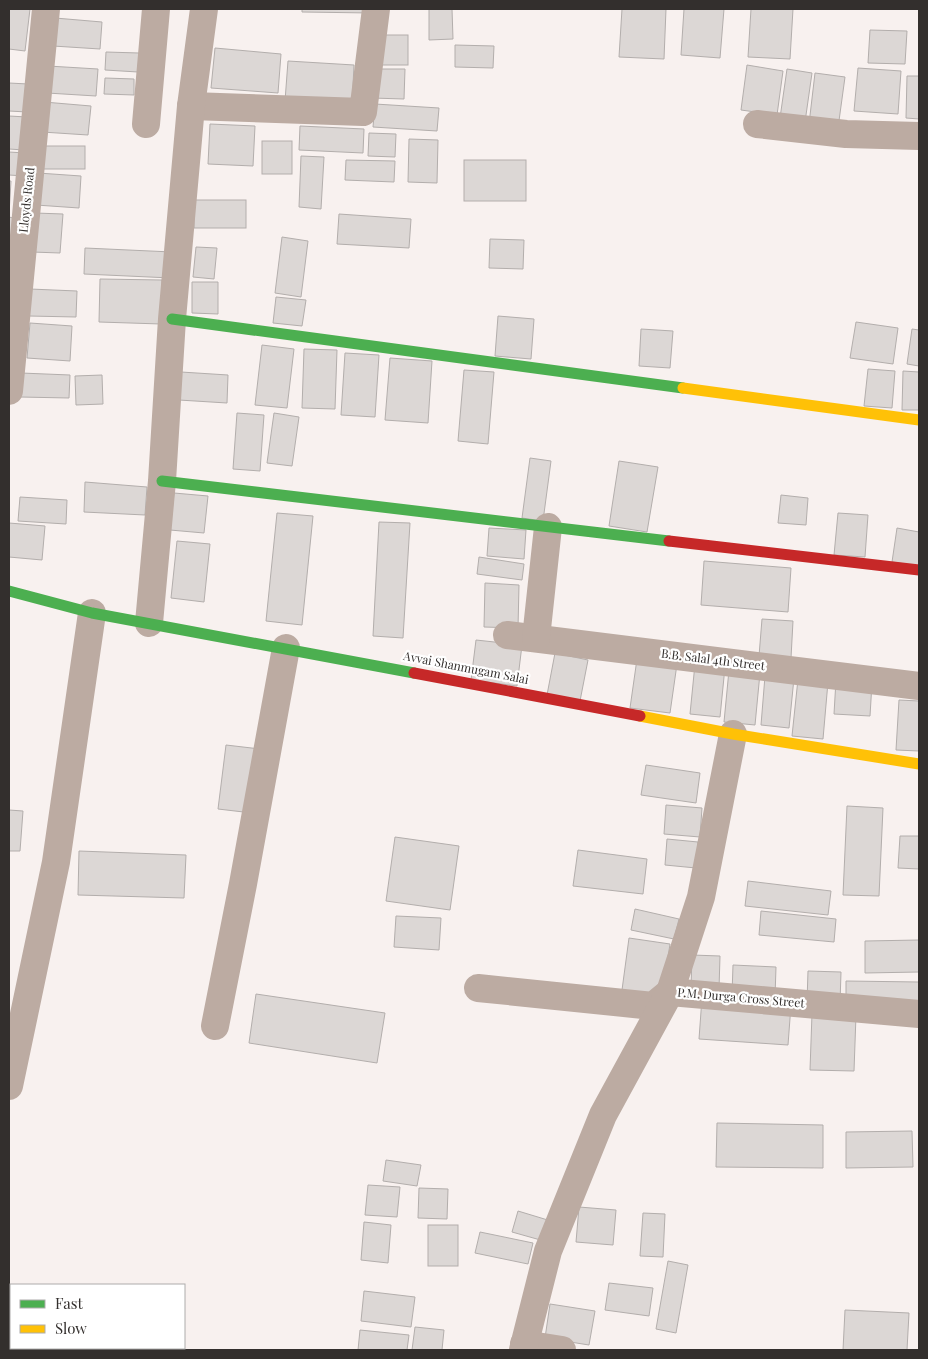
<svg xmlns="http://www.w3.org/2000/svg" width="928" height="1359" viewBox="0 0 928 1359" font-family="'Playfair Display',serif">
<rect width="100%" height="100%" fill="#f8f1ef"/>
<g fill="#dcd7d5" stroke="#b3aeac">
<polygon points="9,9 30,9 25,51 9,49"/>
<polygon points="302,9 371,9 371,13 302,12"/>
<polygon points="429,9 452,9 453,39 429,40"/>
<polygon points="622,9 666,9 664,59 619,57"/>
<polygon points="684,9 724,9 720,58 681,55"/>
<polygon points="751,9 793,9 790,59 748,57"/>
<polygon points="55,18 102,22 100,49 53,46"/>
<polygon points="870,30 907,31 905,64 868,63"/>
<rect x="380" y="35" width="28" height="30"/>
<polygon points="455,45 494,46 493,68 455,67"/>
<polygon points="215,48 281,54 278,93 211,88"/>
<polygon points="106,52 139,53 138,72 105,70"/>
<polygon points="288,61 354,65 352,106 285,101"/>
<polygon points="747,65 783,71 777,115 741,110"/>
<polygon points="48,66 98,69 96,96 47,93"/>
<polygon points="858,68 901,71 898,114 854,111"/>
<polygon points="373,69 405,69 404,99 372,98"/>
<polygon points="787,69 812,73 805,122 780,118"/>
<polygon points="815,73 845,77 838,128 809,124"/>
<polygon points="907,76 919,76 919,119 906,118"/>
<polygon points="105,78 134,79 134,95 104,94"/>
<polygon points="9,83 28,84 27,112 9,111"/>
<polygon points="44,102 91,106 88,135 42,132"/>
<polygon points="375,104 439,108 437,131 373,127"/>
<polygon points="9,116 27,117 24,150 9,149"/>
<polygon points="210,124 255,126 253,166 208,164"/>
<polygon points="300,126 364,129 363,153 299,150"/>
<polygon points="369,133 396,134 395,157 368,156"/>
<polygon points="409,139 438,140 437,183 408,182"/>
<rect x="262" y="141" width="30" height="33"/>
<rect x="39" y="146" width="46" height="23"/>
<polygon points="9,152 25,153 24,176 9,175"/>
<polygon points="301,156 324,157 321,209 299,207"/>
<polygon points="346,160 395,161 394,182 345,180"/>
<rect x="464" y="160" width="62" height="41"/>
<polygon points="38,173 81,176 79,208 36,205"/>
<polygon points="9,181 11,181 9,214"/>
<rect x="194" y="200" width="52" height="28"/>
<polygon points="35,213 63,214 60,253 32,252"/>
<polygon points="339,214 411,219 409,248 337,244"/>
<polygon points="9,217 13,218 11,238 9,238"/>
<polygon points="282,237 308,241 301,297 275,293"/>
<polygon points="490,239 524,240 523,269 489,268"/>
<polygon points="196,247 217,248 214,279 193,277"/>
<polygon points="85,248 172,252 171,278 84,274"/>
<polygon points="100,279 162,280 161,324 99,322"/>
<polygon points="192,282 218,282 218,314 192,313"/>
<polygon points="30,289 77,291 76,317 29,316"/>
<polygon points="276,297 306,300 302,326 273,323"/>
<polygon points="498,316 534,319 531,359 495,356"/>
<polygon points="856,322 898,328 893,364 850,358"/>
<polygon points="30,323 72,326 70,361 27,358"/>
<polygon points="641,329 673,331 670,368 639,366"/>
<polygon points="912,329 919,330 919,366 907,364"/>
<polygon points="262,345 294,349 287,408 255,405"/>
<polygon points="304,349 337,350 335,409 302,408"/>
<polygon points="345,353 379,355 375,417 341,415"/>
<polygon points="390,358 432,361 428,423 385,420"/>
<polygon points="868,369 895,371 892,408 864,406"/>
<polygon points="464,370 494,372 488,444 458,441"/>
<polygon points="903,371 919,372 919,410 902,410"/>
<polygon points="181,372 228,375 227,403 179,400"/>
<polygon points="21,373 70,375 69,398 20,397"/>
<polygon points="102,375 103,404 76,405 75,376"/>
<polygon points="237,413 264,415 260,471 233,469"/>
<polygon points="274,413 299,417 292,466 267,463"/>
<polygon points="530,458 551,461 543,521 522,518"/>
<polygon points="619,461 658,467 647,532 609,526"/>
<polygon points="85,482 147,487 145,515 84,512"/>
<polygon points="174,493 208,496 204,533 170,530"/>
<polygon points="781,495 808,498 806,525 778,523"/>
<polygon points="20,497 67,500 66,524 18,521"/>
<polygon points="277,513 313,516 302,625 266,621"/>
<polygon points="838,513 868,515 865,557 834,555"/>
<polygon points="379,522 410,523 403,638 373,636"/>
<polygon points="9,523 45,526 42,560 9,557"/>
<polygon points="489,528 526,530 524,559 487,556"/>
<polygon points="897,528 919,532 919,566 892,562"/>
<polygon points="177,541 210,544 204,602 171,598"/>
<polygon points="479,557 524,564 522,580 477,574"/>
<polygon points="704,561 791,568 788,612 701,605"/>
<polygon points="485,583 519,585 518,628 484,627"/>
<polygon points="762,619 793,621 791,658 759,656"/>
<polygon points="476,640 522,645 517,686 471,680"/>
<polygon points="555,653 588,660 580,701 547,695"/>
<polygon points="637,659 677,664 670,713 630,708"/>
<polygon points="695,664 725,667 720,717 690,714"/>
<polygon points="729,670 760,673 755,725 724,722"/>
<polygon points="765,676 794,678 789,728 761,725"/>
<polygon points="798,679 828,682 823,739 792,736"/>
<polygon points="836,680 872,683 870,716 834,714"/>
<polygon points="899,700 919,701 919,751 896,750"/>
<polygon points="226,745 260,749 252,813 218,809"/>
<polygon points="646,765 700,773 696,803 641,795"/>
<polygon points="666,805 702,808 700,837 664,834"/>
<polygon points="847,806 883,808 879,896 843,895"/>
<polygon points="9,810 23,811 20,851 9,851"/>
<polygon points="900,836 919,836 919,869 898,868"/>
<polygon points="395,837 459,846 450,910 386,901"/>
<polygon points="667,839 698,842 696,868 665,865"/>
<polygon points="578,850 647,859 643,894 573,886"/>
<polygon points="79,851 186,855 184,898 78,895"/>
<polygon points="748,881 831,891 828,915 745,906"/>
<polygon points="635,909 679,919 674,939 631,930"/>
<polygon points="761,911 836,919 834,942 759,935"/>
<polygon points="396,916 441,918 439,950 394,947"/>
<polygon points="629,938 670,944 662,996 622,990"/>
<polygon points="919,940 919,972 865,973 865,941"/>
<polygon points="692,955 720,956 719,989 691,988"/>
<polygon points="733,965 776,967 775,997 732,995"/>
<polygon points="808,971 841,972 840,1003 807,1002"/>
<polygon points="846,981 919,982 919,1006 846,1005"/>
<polygon points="256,994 385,1013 377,1063 249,1043"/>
<polygon points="702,998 791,1005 788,1045 699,1039"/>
<polygon points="812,1014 856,1015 854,1071 810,1070"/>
<polygon points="717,1123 823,1125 823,1168 716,1167"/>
<polygon points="912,1131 913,1167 846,1168 846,1132"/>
<polygon points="386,1160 421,1165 417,1186 383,1181"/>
<polygon points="368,1185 400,1187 397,1217 365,1215"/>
<polygon points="419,1188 448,1189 447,1219 418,1218"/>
<polygon points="579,1207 616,1210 613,1245 576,1242"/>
<polygon points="518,1211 551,1221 544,1241 512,1232"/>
<polygon points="643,1213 665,1214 663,1257 640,1256"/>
<polygon points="364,1222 391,1225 388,1263 361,1260"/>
<rect x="428" y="1225" width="30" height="41"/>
<polygon points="480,1232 533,1243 528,1264 475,1253"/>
<polygon points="668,1261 688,1265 676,1333 656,1329"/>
<polygon points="609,1283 653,1288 649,1316 605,1310"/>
<polygon points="364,1291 415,1297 411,1327 361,1321"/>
<polygon points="550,1304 595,1311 589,1345 545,1338"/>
<polygon points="845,1310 909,1313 907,1350 843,1350"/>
<polygon points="415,1327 444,1330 442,1350 412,1350"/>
<polygon points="360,1330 409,1335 407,1350 358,1350"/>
</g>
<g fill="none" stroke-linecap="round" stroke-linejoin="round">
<g stroke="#bcaba2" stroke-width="28">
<polyline points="191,106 363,112 376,9"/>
<polyline points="146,124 156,9"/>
<polyline points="757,124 846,134 919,136"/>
<polyline points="9,391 46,9"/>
<polyline points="149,623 162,481 172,319 191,106 204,9"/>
<polyline points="507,635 919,686"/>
<polyline points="536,638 548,527"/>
<polyline points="478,988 653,1006 670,992 919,1014"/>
<polyline points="215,1026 243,884 286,648"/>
<polyline points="9,1086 56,862 92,613"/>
<polyline points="524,1344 562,1350"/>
<polyline points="523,1350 548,1251 603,1115 670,992 701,897 733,734"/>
</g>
<g stroke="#4caf50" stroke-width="11">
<polyline points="172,319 683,388"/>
<polyline points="162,481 669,541"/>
<polyline points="9,591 92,613 414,673"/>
</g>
<g stroke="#ffc107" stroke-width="11">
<polyline points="683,388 919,420"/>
<polyline points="640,716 733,734 919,764"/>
</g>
<g stroke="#c62828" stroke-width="11">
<polyline points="669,541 919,570"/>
<polyline points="414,673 640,716"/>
</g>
</g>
<g text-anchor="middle" stroke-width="4.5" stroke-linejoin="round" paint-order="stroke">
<g font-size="12" fill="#332f2d" stroke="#fff">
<text transform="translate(27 200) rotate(-84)" y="4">Lloyds Road</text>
<text transform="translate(713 660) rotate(7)" y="4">B.B. Salal 4th Street</text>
<text transform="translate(466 668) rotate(11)" y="4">Avvai Shanmugam Salai</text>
<text transform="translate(741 998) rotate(5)" y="4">P.M. Durga Cross Street</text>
</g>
</g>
<rect width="928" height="1359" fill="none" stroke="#332f2d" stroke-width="20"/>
<rect x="10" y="1284" width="175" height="65" fill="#ffffff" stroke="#adacab"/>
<rect x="20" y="1300" width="25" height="8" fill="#4caf50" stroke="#adacab"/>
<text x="55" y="1309" font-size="15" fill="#332f2d">Fast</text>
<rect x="20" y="1325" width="25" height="8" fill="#ffc107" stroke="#adacab"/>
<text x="55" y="1334" font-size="15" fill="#332f2d">Slow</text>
</svg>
